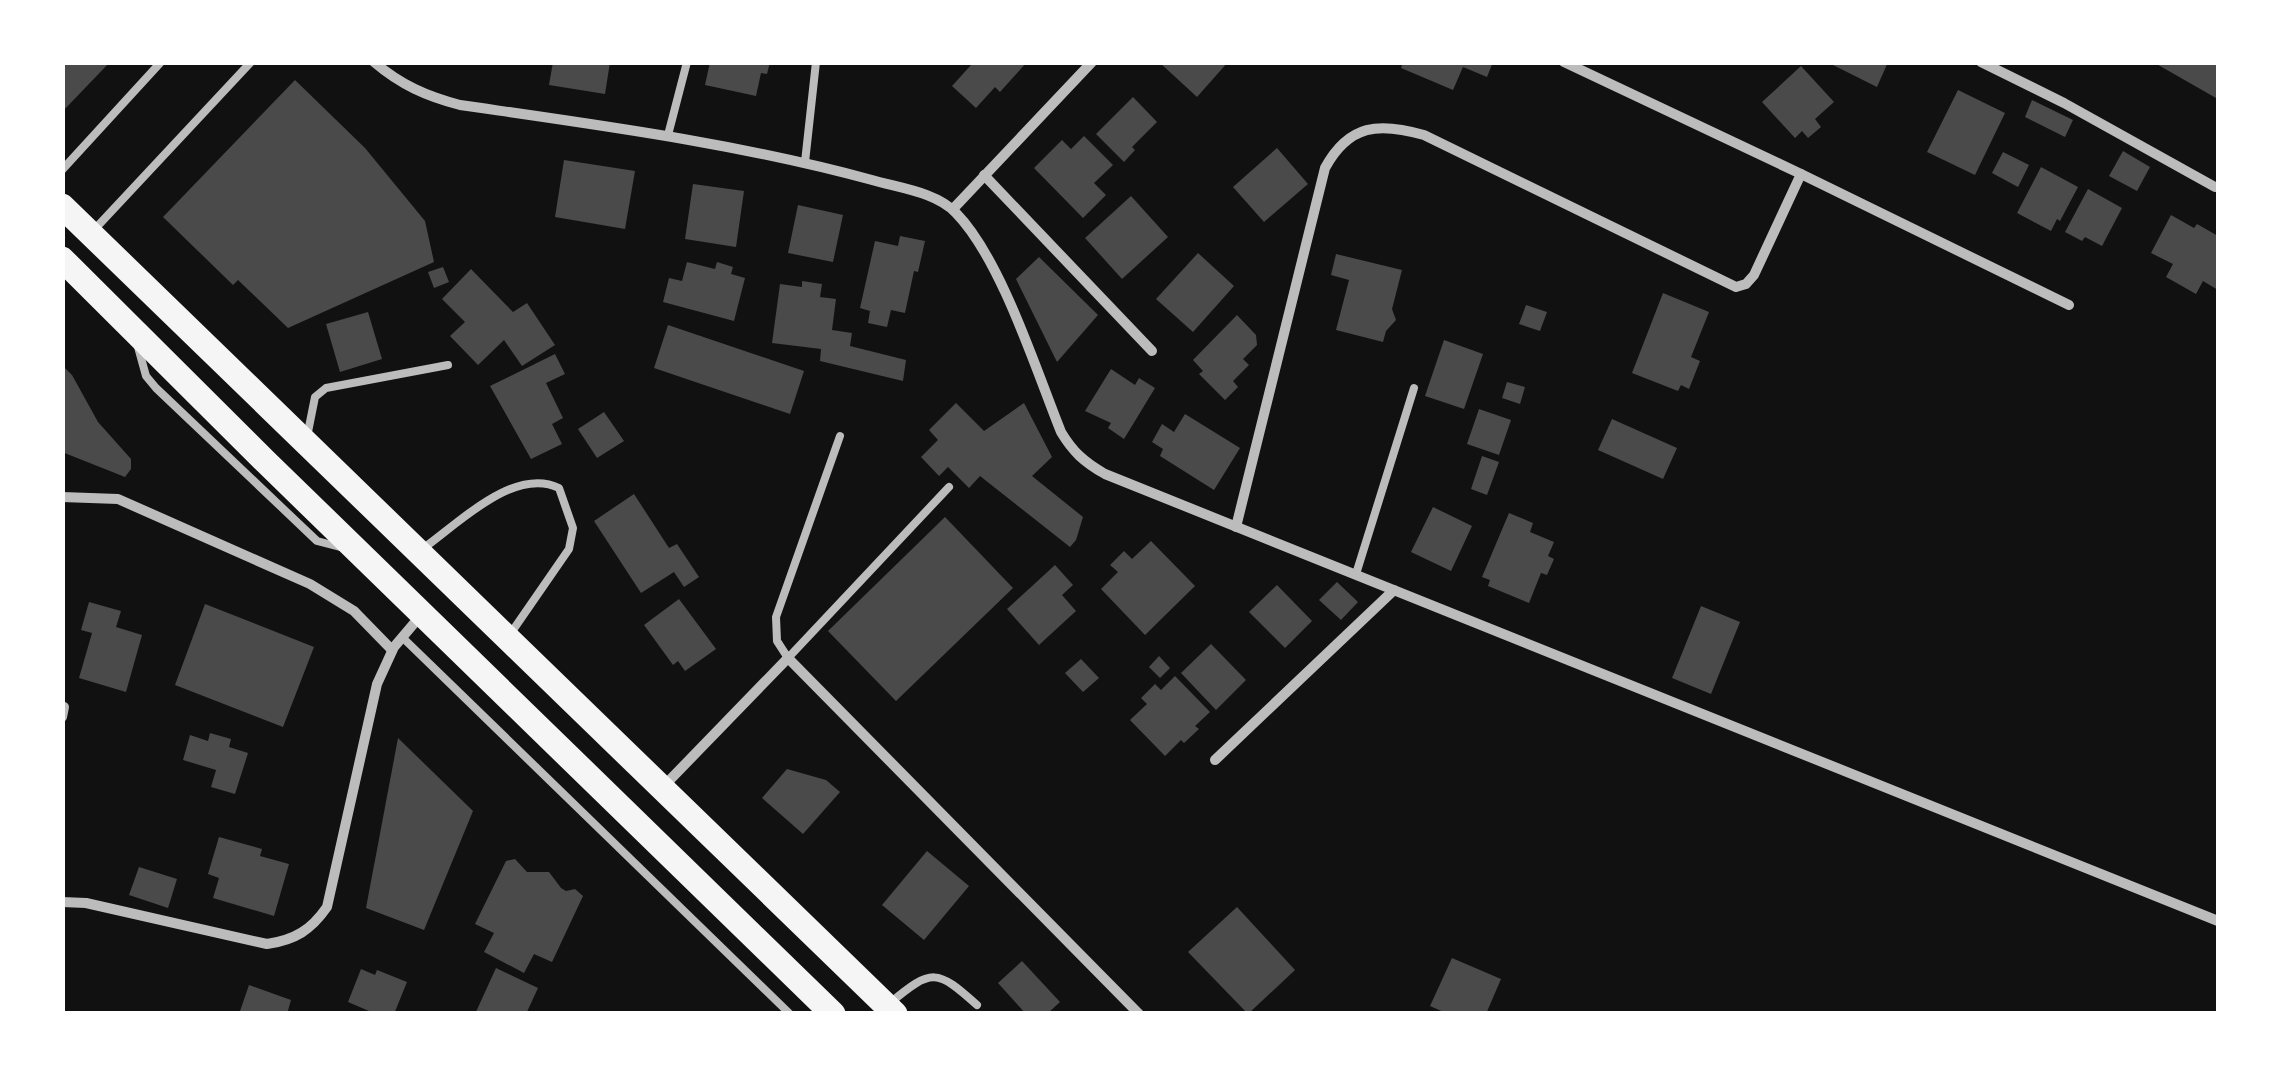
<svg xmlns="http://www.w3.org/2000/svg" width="2281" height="1076" viewBox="0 0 2281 1076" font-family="Manrope,sans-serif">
<rect width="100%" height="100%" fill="#111"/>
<g fill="#4a4a4a">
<polygon points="62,62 110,62 62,112"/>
<polygon points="553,62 610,62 605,94 549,85"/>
<polygon points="710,62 770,62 767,74 761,73 756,96 705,85"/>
<polygon points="968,62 1027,62 1000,92 995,87 976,108 952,86 971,65"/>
<polygon points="1159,62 1228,62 1197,97"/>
<polygon points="1403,62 1493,62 1487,77 1463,67 1453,90 1401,68"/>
<polygon points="1834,62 1888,62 1877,87 1833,65"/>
<polygon points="2153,62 2218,62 2218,93 2216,98"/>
<polygon points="1801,66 1834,102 1815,119 1821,127 1808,138 1802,131 1795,138 1762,102"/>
<polygon points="295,80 365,148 425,221 434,262 288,328 238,280 233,285 163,217"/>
<polygon points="1958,90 2005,113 1975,175 1927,152"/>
<polygon points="1133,97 1157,122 1132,147 1135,150 1124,162 1096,134"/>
<polygon points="2032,100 2073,120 2065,137 2025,117"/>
<polygon points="1084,136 1113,165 1094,183 1106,195 1083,218 1034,168 1062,140 1071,149"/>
<polygon points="1277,148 1308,184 1264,222 1233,187"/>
<polygon points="2123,151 2150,167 2137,191 2109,176"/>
<polygon points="2003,152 2029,165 2018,187 1992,173"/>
<polygon points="564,160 635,171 625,229 555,217"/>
<polygon points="2041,167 2078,187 2060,221 2057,219 2051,231 2017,213"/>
<polygon points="693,184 744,191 736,247 685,239"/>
<polygon points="2088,189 2122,208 2102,246 2085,237 2082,241 2065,232"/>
<polygon points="1131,196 1168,237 1122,279 1085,238"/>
<polygon points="798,205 843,215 833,262 788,253"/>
<polygon points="2171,215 2194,228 2197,224 2218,236 2218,290 2203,281 2196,294 2166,277 2173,264 2151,253"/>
<polygon points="900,236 925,241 918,272 914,271 905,313 891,310 887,327 868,323 870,311 860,308 875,241 898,246"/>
<polygon points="1198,253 1234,286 1193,332 1156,299"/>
<polygon points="1336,254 1402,270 1392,309 1396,320 1386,331 1383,342 1336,330 1349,280 1331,275"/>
<polygon points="1039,257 1098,315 1057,362 1016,279"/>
<polygon points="687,262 715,269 717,262 733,267 731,274 745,278 734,321 663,302 669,278 682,281"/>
<polygon points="443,267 449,282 434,288 428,272"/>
<polygon points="471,269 513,312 527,303 555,345 522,366 504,340 478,365 450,336 465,322 442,299"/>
<polygon points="802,281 822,284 820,297 836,299 832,330 852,333 850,346 906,360 903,381 820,361 821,349 772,343 780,284 802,287"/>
<polygon points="1663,293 1709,312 1691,357 1700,361 1689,389 1681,385 1678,391 1632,373"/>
<polygon points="1526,305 1547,312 1540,331 1519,324"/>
<polygon points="368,312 382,359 340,372 326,324"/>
<polygon points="1237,315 1256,335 1257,345 1243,359 1249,365 1233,381 1238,387 1225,400 1199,374 1203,371 1193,360"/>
<polygon points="668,325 804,371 790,414 654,368"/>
<polygon points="1444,340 1483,354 1464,409 1425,396"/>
<polygon points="555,354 565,374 546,383 563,418 552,424 562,444 531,459 490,386"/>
<polygon points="62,365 72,375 98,422 131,459 131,469 125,477 62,452"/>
<polygon points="1111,369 1135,385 1139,378 1155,388 1124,439 1108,428 1111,423 1085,411"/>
<polygon points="1507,382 1525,387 1520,404 1502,398"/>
<polygon points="956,403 984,431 1024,403 1052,457 1032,476 1083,517 1076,540 1070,547 980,476 969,488 948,467 939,476 921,457 938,440 929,430"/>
<polygon points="1479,409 1511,420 1499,455 1467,444"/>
<polygon points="604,412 624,441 597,458 578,429"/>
<polygon points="1185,414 1240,448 1214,490 1160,456 1163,449 1152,442 1162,424 1174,432"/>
<polygon points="1612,419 1677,448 1663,479 1598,450"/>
<polygon points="1482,456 1499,462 1487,495 1471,489"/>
<polygon points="634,494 669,548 677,544 699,577 684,587 674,572 641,593 594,521"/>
<polygon points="1433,507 1472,526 1451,571 1411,552"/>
<polygon points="1509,513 1533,523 1530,532 1554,542 1548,556 1554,559 1547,575 1541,573 1529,603 1488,586 1490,580 1482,577"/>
<polygon points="945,517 1013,588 896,701 828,631"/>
<polygon points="1151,541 1195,586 1145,635 1101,589 1118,572 1110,565 1124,551 1132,559"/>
<polygon points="1055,565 1073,585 1062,595 1076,611 1039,645 1007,609"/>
<polygon points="1337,582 1358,602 1341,620 1319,600"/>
<polygon points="1277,585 1312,621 1285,648 1249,612"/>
<polygon points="679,599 716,649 685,671 678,661 673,665 644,625"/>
<polygon points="89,602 121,611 116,627 142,635 126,692 79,678 92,633 81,630"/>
<polygon points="205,604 314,647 283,727 175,685"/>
<polygon points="1701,606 1740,622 1711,694 1672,678"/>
<polygon points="1211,644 1246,680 1216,710 1181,673"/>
<polygon points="1159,656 1170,668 1160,678 1149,667"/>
<polygon points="1081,659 1099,678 1083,692 1065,673"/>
<polygon points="1175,676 1210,712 1195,726 1199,729 1184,743 1181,740 1165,756 1130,720 1147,704 1141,698 1155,684 1161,690"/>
<polygon points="210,733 231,739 229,747 248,753 235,794 211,787 216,770 183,760 190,735 208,741"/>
<polygon points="398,738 473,811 424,930 366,908"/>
<polygon points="787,769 826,780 840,792 803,834 762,798"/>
<polygon points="219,837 262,849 260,856 289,864 274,916 213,898 219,878 208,874"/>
<polygon points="927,851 969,886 924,940 882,905"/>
<polygon points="515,859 527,872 549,872 561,888 566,891 575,889 583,896 552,962 534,954 524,973 484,952 494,933 475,924 506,861"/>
<polygon points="139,867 177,879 168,908 129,895"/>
<polygon points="1237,907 1295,970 1248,1014 1188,952"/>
<polygon points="1452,958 1501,979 1486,1014 1448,1014 1430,1006"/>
<polygon points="1022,961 1060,1002 1047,1014 1026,1014 998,983"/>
<polygon points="496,968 538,988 526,1014 475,1014"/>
<polygon points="361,969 375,975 377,970 407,982 394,1014 376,1014 348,1002"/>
<polygon points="249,985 291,1000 287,1014 239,1014"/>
</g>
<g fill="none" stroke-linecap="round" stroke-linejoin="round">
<g stroke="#bcbcbc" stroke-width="8">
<polyline points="668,135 687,62"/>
<polyline points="805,162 816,62"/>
<polyline points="62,170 161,62"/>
<polyline points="93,231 251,62"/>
<polyline points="138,347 146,376 156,388 317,541 344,548"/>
<polyline points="840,436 776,617 777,641 788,658 949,487"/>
<polyline points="307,437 315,397 326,388 448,365"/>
<path d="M421 550C458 524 514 466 559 488L573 528 569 549 511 633"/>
<polyline points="1356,574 1414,388"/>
<polyline points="402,637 790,1014"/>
<path d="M890 1003C932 968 937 969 977 1005"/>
</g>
<g stroke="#bcbcbc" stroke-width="10">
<path d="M374 62C401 85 426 96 460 105 598 125 736 143 872 180 899 188 936 192 956 213 1001 259 1036 370 1061 432 1073 452 1084 462 1105 474L2218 921"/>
<polyline points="1564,62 1801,174 2069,305"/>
<polyline points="1981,62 2064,103 2215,187"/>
<polyline points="984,175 1152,351"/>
<polyline points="953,209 1092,62"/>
<polyline points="62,497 118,499 310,584 354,611 392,650"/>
<path d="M1236 527 1325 168C1349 124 1379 122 1424 135L1736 287 1746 284 1754 275 1801 174"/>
<polyline points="62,717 64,707"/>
<polyline points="1215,760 1394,590"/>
<polyline points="662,788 788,658 1139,1014"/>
<path d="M62 902 86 903 267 944C295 940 311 930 327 907L377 684 394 647 422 614"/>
</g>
<g stroke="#f5f5f5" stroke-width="25">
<polyline points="62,206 895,1014"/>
<polyline points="62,259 266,462 833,1014"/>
</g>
</g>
<rect width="2281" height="1076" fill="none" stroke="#ffffff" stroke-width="130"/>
</svg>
